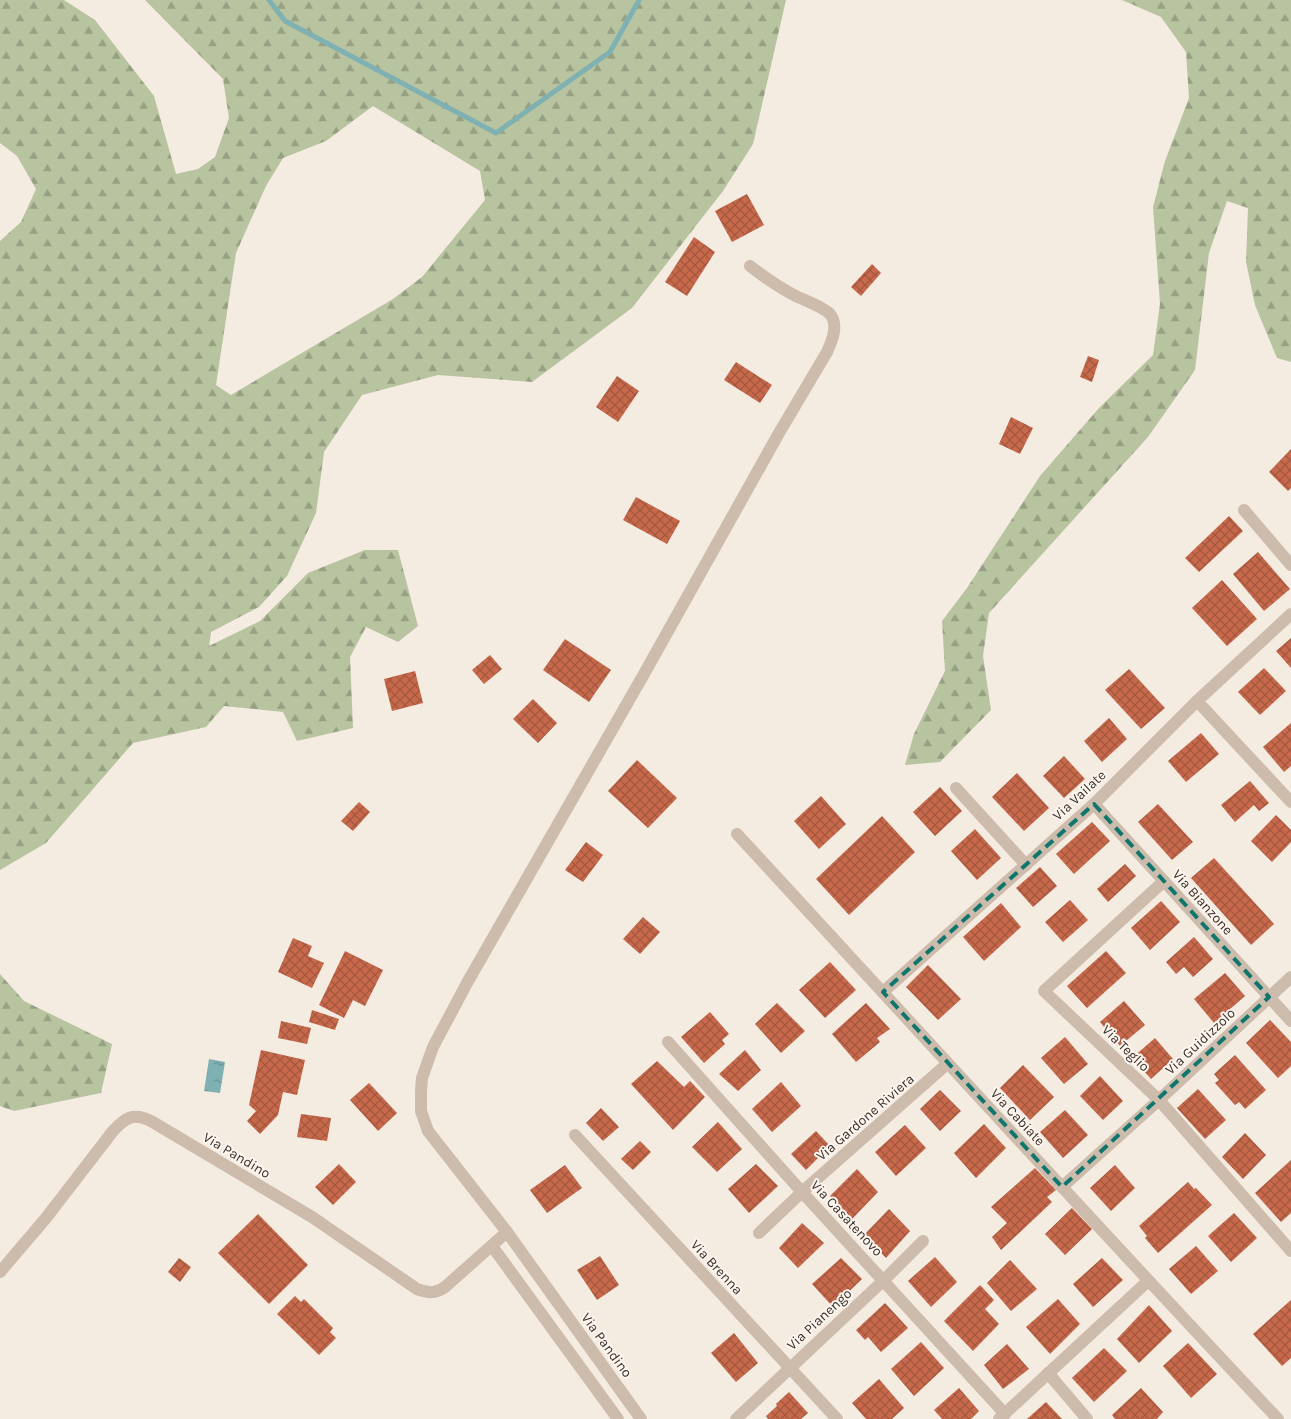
<svg xmlns="http://www.w3.org/2000/svg" width="1291" height="1419" viewBox="0 0 1291 1419" font-family="Karla,sans-serif">
<defs>
<pattern id="forest-firs" width="22" height="20" patternUnits="userSpaceOnUse" patternTransform="scale(1.25)"><rect width="22" height="20" fill="#b8c4a0"/><path d="M5 1l3.5 6h-7zM16 11l3.5 6h-7z" fill="#97a083"/></pattern>
<pattern id="water-ripples" width="26" height="14" patternUnits="userSpaceOnUse" patternTransform="scale(1.25)"><rect width="26" height="14" fill="#7fb0b2"/><path d="M2 4q2-2 4 0t4 0M15 11q2-2 4 0t4 0" fill="none" stroke="#699091"/></pattern>
<pattern id="building-cross-hatch" width="8" height="8" patternUnits="userSpaceOnUse" patternTransform="scale(1.25)"><rect width="8" height="8" fill="#c8694b"/><path d="M0 0l8 8M0 8l8-8" fill="none" stroke="#a4573f"/></pattern>
</defs>
<rect width="100%" height="100%" fill="#f4ebe1"/>
<g fill="url(#forest-firs)" fill-rule="evenodd">
<path d="M0 0H64L95 20 154 96 176 174 198 169 215 157 229 118 223 79 145 0H786L753 144 723 191 632 308 532 382 438 375 362 395 324 452 316 513 287 576 259 607 211 632 209 646 260 621 308 573 365 550H398L418 626 398 642 366 627 350 657 353 728 297 741 283 712 224 706 206 727 133 743 46 843 0 870V241L21 222 36 189 17 156 0 143ZM373 106 480 171 485 200 422 277 393 299 231 395 216 385 236 253 266 186 283 158 326 141Z"/>
<polygon points="1122,0 1291,0 1291,362 1277,358 1255,305 1246,262 1248,208 1227,201 1209,253 1195,370 1148,437 989,613 983,656 991,710 940,762 905,765 914,734 945,671 942,621 967,588 1040,476 1099,408 1153,355 1160,304 1153,207 1165,161 1189,98 1186,52 1161,17"/>
<polygon points="0,974 24,1001 112,1044 101,1093 14,1111 0,1106"/>
</g>
<polygon fill="url(#water-ripples)" points="209,1059 225,1062 220,1093 204,1091"/>
<g fill="none" stroke-linecap="round" stroke-linejoin="round">
<polyline stroke="#7fb0b2" stroke-width="5" points="269,0 285,21 496,133 610,52 639,0"/>
</g>
<g fill="url(#building-cross-hatch)">
<polygon points="747,194 764,225 732,242 715,211"/>
<polygon points="694,237 715,252 687,296 665,282"/>
<polygon points="872,264 881,273 861,296 851,287"/>
<polygon points="1088,356 1099,360 1092,382 1080,377"/>
<polygon points="736,362 772,385 760,403 724,380"/>
<polygon points="617,376 639,391 618,422 596,407"/>
<polygon points="1011,417 1033,428 1020,454 999,444"/>
<polygon points="1291,449 1291,488 1288,491 1269,472"/>
<polygon points="636,497 680,521 667,544 623,520"/>
<polygon points="1229,516 1243,531 1199,572 1185,558"/>
<polygon points="1258,552 1290,589 1264,611 1233,574"/>
<polygon points="1222,580 1257,619 1227,646 1192,608"/>
<polygon points="1291,638 1291,668 1276,651"/>
<polygon points="565,639 611,670 589,702 543,670"/>
<polygon points="490,655 502,669 484,684 472,670"/>
<polygon points="1264,668 1286,691 1260,715 1238,692"/>
<polygon points="1129,669 1165,708 1141,729 1105,690"/>
<polygon points="415,671 423,703 392,711 384,679"/>
<polygon points="533,699 557,723 538,743 513,719"/>
<polygon points="1109,718 1127,739 1102,762 1084,741"/>
<polygon points="1291,723 1291,766 1284,772 1263,747"/>
<polygon points="1201,733 1219,754 1186,782 1168,761"/>
<polygon points="1064,756 1085,779 1064,798 1043,776"/>
<polygon points="637,760 677,798 648,828 608,791"/>
<polygon points="1017,773 1049,808 1024,831 992,797"/>
<polygon points="1250,781 1269,803 1259,811 1254,805 1235,822 1221,805"/>
<polygon points="940,787 962,811 935,836 913,812"/>
<polygon points="821,796 846,824 819,849 794,821"/>
<polygon points="359,802 370,812 353,831 341,821"/>
<polygon points="1158,804 1193,842 1172,860 1138,822"/>
<polygon points="1276,815 1291,830 1291,842 1272,862 1251,841"/>
<polygon points="882,816 915,852 849,915 816,879"/>
<polygon points="1092,822 1110,841 1074,874 1056,854"/>
<polygon points="975,829 1001,858 977,880 951,851"/>
<polygon points="586,842 603,855 583,882 565,870"/>
<polygon points="1214,858 1274,924 1251,945 1191,878"/>
<polygon points="1125,864 1136,876 1108,902 1097,889"/>
<polygon points="1040,867 1057,886 1033,907 1016,888"/>
<polygon points="1070,900 1088,920 1063,942 1045,922"/>
<polygon points="1161,901 1180,922 1150,950 1131,928"/>
<polygon points="1001,903 1021,927 984,961 963,937"/>
<polygon points="643,917 660,932 640,954 623,939"/>
<polygon points="1194,937 1213,959 1193,977 1184,967 1176,974 1166,962"/>
<polygon points="293,938 312,946 308,956 324,963 312,988 278,972"/>
<polygon points="345,951 383,970 365,1006 353,1000 344,1018 319,1005"/>
<polygon points="1106,951 1126,973 1087,1008 1067,986"/>
<polygon points="830,962 856,990 825,1018 799,990"/>
<polygon points="928,965 961,999 938,1020 906,987"/>
<polygon points="1225,973 1245,996 1214,1023 1194,999"/>
<polygon points="1124,1001 1145,1025 1120,1046 1100,1022"/>
<polygon points="777,1003 805,1031 781,1053 755,1024"/>
<polygon points="866,1003 890,1029 877,1038 880,1042 856,1062 832,1034"/>
<polygon points="312,1010 339,1019 335,1030 309,1022"/>
<polygon points="710,1012 729,1034 722,1040 725,1044 704,1063 681,1037"/>
<polygon points="1270,1020 1291,1042 1291,1066 1278,1078 1246,1043"/>
<polygon points="281,1021 311,1028 307,1044 278,1038"/>
<polygon points="1065,1037 1088,1064 1064,1084 1041,1058"/>
<polygon points="1155,1038 1173,1059 1151,1079 1132,1058"/>
<polygon points="261,1050 305,1060 297,1095 283,1092 278,1115 260,1134 247,1121 256,1111 249,1105"/>
<polygon points="745,1050 761,1070 738,1091 719,1074"/>
<polygon points="1235,1055 1266,1090 1245,1109 1239,1102 1235,1105 1215,1083 1219,1080 1214,1074"/>
<polygon points="657,1061 684,1087 690,1081 705,1097 673,1130 631,1084"/>
<polygon points="1023,1065 1054,1097 1030,1120 1000,1088"/>
<polygon points="1100,1076 1123,1101 1103,1120 1080,1096"/>
<polygon points="781,1082 801,1106 772,1132 752,1109"/>
<polygon points="369,1083 397,1113 378,1131 350,1100"/>
<polygon points="1198,1089 1226,1120 1205,1139 1177,1108"/>
<polygon points="940,1090 961,1111 940,1131 920,1109"/>
<polygon points="601,1108 619,1127 603,1141 586,1123"/>
<polygon points="1065,1110 1088,1135 1063,1158 1040,1132"/>
<polygon points="301,1114 331,1118 327,1141 297,1137"/>
<polygon points="718,1122 742,1149 717,1172 692,1147"/>
<polygon points="984,1124 1006,1148 976,1178 954,1153"/>
<polygon points="905,1125 926,1148 896,1176 875,1152"/>
<polygon points="816,1131 830,1146 806,1170 791,1154"/>
<polygon points="1245,1133 1266,1155 1243,1179 1222,1157"/>
<polygon points="640,1141 651,1152 633,1170 621,1159"/>
<polygon points="1291,1160 1291,1213 1281,1222 1255,1193"/>
<polygon points="339,1164 356,1182 333,1205 315,1187"/>
<polygon points="756,1164 778,1186 749,1213 728,1189"/>
<polygon points="565,1165 582,1188 547,1213 530,1190"/>
<polygon points="1115,1165 1135,1188 1111,1211 1090,1188"/>
<polygon points="1035,1168 1056,1190 1047,1197 1052,1202 1001,1250 992,1237 1007,1223 991,1207"/>
<polygon points="857,1169 878,1192 852,1219 830,1196"/>
<polygon points="1188,1182 1194,1189 1196,1188 1212,1205 1158,1253 1145,1238 1147,1236 1139,1226"/>
<polygon points="1072,1208 1092,1229 1065,1255 1045,1234"/>
<polygon points="889,1209 910,1231 886,1258 864,1235"/>
<polygon points="1234,1213 1257,1238 1231,1262 1208,1236"/>
<polygon points="258,1214 308,1265 269,1304 218,1253"/>
<polygon points="802,1223 824,1243 798,1268 779,1248"/>
<polygon points="1196,1246 1218,1271 1191,1294 1169,1269"/>
<polygon points="600,1256 619,1285 597,1300 577,1270"/>
<polygon points="935,1257 957,1282 931,1307 908,1281"/>
<polygon points="179,1258 191,1267 180,1282 168,1272"/>
<polygon points="841,1258 862,1279 833,1307 812,1284"/>
<polygon points="1102,1258 1123,1280 1093,1307 1073,1284"/>
<polygon points="1010,1260 1037,1289 1011,1311 987,1283"/>
<polygon points="980,1285 994,1300 985,1309 999,1324 973,1351 944,1321"/>
<polygon points="295,1296 301,1302 304,1299 333,1328 330,1332 336,1338 319,1355 277,1314"/>
<polygon points="1058,1299 1080,1324 1050,1354 1026,1327"/>
<polygon points="1291,1300 1291,1358 1282,1366 1253,1334"/>
<polygon points="885,1303 908,1328 881,1352 868,1337 865,1340 856,1330"/>
<polygon points="1149,1305 1172,1331 1139,1363 1117,1339"/>
<polygon points="734,1333 758,1363 736,1382 711,1353"/>
<polygon points="921,1342 944,1368 914,1396 891,1369"/>
<polygon points="1188,1343 1217,1374 1191,1398 1163,1366"/>
<polygon points="1007,1344 1029,1369 1003,1389 984,1365"/>
<polygon points="1104,1348 1127,1371 1094,1402 1072,1378"/>
<polygon points="879,1379 904,1408 892,1419 866,1419 852,1403"/>
<polygon points="959,1388 979,1411 971,1419 942,1419 934,1410"/>
<polygon points="1141,1388 1163,1412 1157,1419 1115,1419 1112,1415"/>
<polygon points="789,1392 808,1413 801,1419 768,1419 766,1416 777,1406 776,1404"/>
<polygon points="1046,1402 1062,1419 1027,1419"/>
</g>
<g fill="none" stroke-linecap="round" stroke-linejoin="round">
<g stroke="#cdbbac" stroke-width="12">
<polyline points="1244,510 1291,565"/>
<polyline points="1197,701 1291,802"/>
<polyline points="956,788 1026,865"/>
<polyline points="1094,804 1291,1021"/>
<path d="M737 834C917 1029 1096 1226 1278 1419"/>
<polyline points="1164,881 1044,991 1159,1100 1291,1251"/>
<polyline points="883,992 1094,804 1197,701 1291,614"/>
<polyline points="668,1042 802,1192 1005,1414"/>
<polyline points="575,1135 837,1419"/>
<polyline points="1062,1187 1159,1100 1291,977"/>
<polyline points="759,1233 802,1192 947,1064"/>
<polyline points="492,1246 618,1419"/>
<path d="M0 1272 46 1218 113 1131C125 1118 133 1112 151 1121L312 1217 417 1289C428 1293 435 1294 445 1287L507 1232"/>
<polyline points="1048,1373 1087,1419"/>
<path d="M641 1419 507 1232 428 1131 421 1111V1091L422 1078 433 1047 467 983 644 674 779 433 827 352C832 341 839 325 830 314 824 307 801 299 792 294 777 286 763 276 750 266"/>
<polyline points="736,1419 884,1280 923,1241"/>
<polyline points="999,1419 1148,1281"/>
</g>
</g>
<path fill="none" stroke="#0f766e" stroke-width="4" stroke-dasharray="10 6" stroke-linejoin="round" d="M1094 804 1269 997 1062 1187 883 992Z"/>
<g text-anchor="middle" stroke-width="4" stroke-linejoin="round" paint-order="stroke">
<g font-size="14" fill="#3b302b" stroke="#fbf5ee">
<text transform="translate(1079 795) rotate(-43)" y="5">Via Vailate</text>
<text transform="translate(1203 902) rotate(48)" y="5">Via Bianzone</text>
<text transform="translate(1200 1041) rotate(-43)" y="5">Via Guidizzolo</text>
<text transform="translate(1126 1048) rotate(44)" y="5">Via Teglio</text>
<text transform="translate(865 1117) rotate(-41)" y="5">Via Gardone Riviera</text>
<text transform="translate(1018 1117) rotate(47)" y="5">Via Cabiate</text>
<text transform="translate(237 1155) rotate(31)" y="5">Via Pandino</text>
<text transform="translate(847 1218) rotate(47)" y="5">Via Casatenovo</text>
<text transform="translate(717 1267) rotate(47)" y="5">Via Brenna</text>
<text transform="translate(819 1319) rotate(-43)" y="5">Via Pianengo</text>
<text transform="translate(607 1345) rotate(54)" y="5">Via Pandino</text>
</g>
</g>
</svg>
